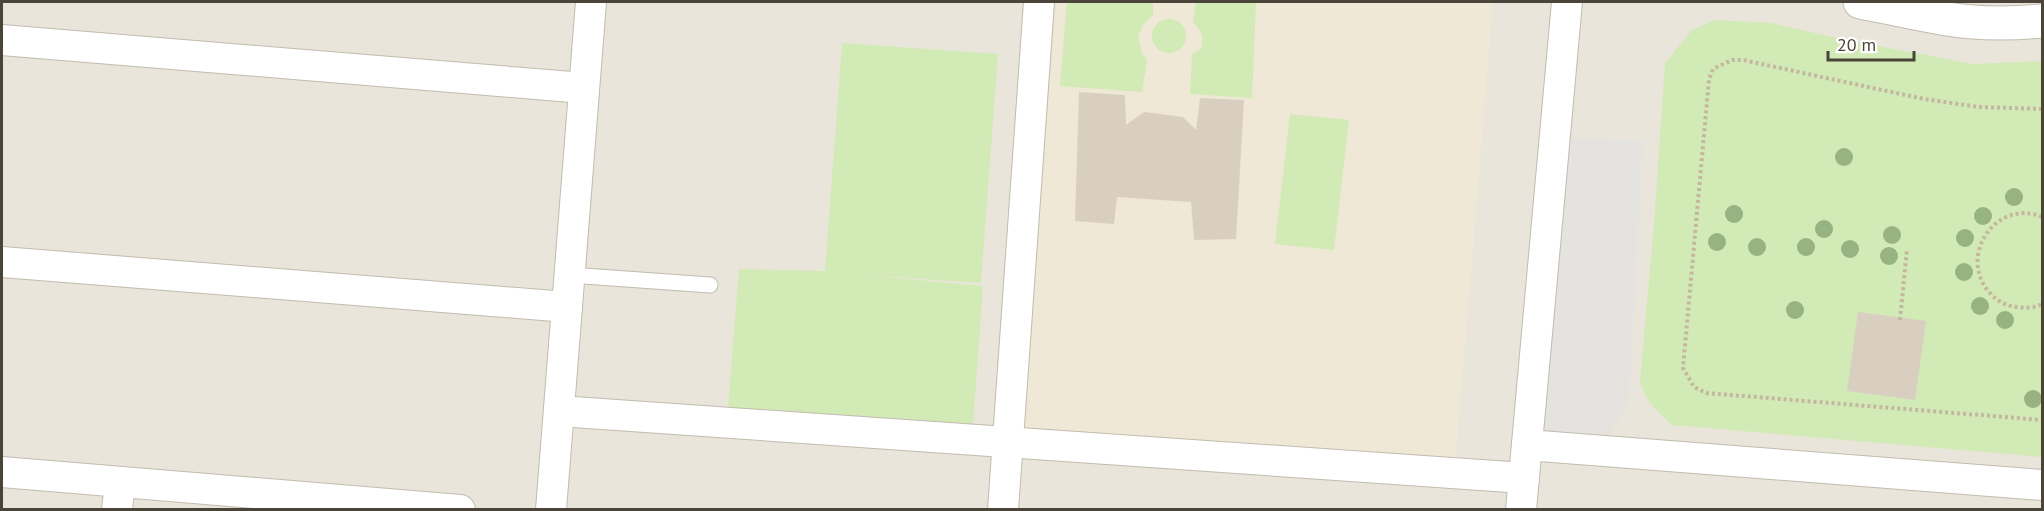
<svg xmlns="http://www.w3.org/2000/svg" width="2044" height="511" viewBox="0 0 2044 511" font-family="'PT Sans',sans-serif">
<rect width="100%" height="100%" fill="#f6f3ec"/>
<rect fill="#eae5da" x="2" y="2" width="2040" height="507"/>
<polygon fill="#efe8d6" points="1056,2 1493,2 1455,466 1021,431"/>
<g fill="#d2eab5">
<polygon points="1067,2 1153,2 1153,15 1144,24 1138,36 1141,50 1147,61 1142,92 1060,86"/>
<path d="M1196 2H1256L1252 98 1190 94 1192 54 1201 49C1205 36 1202 32 1193 22Z"/>
<circle cx="1169" cy="36" r="17"/>
<path d="M1714 20 1771 23 1841 39 1973 64 2042 61V457L1672 425C1656 410 1647 404 1640 381L1654 224 1665 63 1691 31Z"/>
<polygon points="842,43 998,54 981,283 864,275 983,286 973,424 728,407 739,269 825,271"/>
<polygon points="1290,114 1349,120 1334,250 1275,244"/>
</g>
<polygon fill="#e5e3e0" points="1555,138 1643,140 1629,402 1609,435 1528,432"/>
<g fill="#d8cfc1">
<polygon points="1079,92 1125,95 1126,125 1144,112 1183,117 1196,130 1200,98 1244,100 1236,239 1194,240 1191,202 1117,197 1114,224 1075,221"/>
<polygon points="1858,312 1926,321 1915,400 1847,391"/>
</g>
<g fill="none" stroke-linecap="round" stroke-linejoin="round">
<defs>
<polyline id="service" points="570,275 710,285"/>
<g id="minor">
<polyline points="2,40 584,88"/>
<polyline points="2,262 567,307"/>
<polyline points="559,411 1524,478"/>
<polyline points="1527,445 2042,485"/>
<polyline points="2,472 460,510"/>
<polyline points="117,510 120,482"/>
<polyline points="551,510 591,2"/>
<polyline points="1003,510 1039,2"/>
<polyline points="1521,510 1567,2"/>
</g>
<path id="tertiary" d="M1860 2C1887 7 1914 13 1941 18 1975 24 2009 24 2042 21"/>
</defs>
<use href="#service" stroke="#c2bbae" stroke-width="17"/>
<use href="#minor" stroke="#c2bbae" stroke-width="32"/>
<use href="#tertiary" stroke="#c2bbae" stroke-width="35"/>
<g stroke="#c4b79f" stroke-width="4" stroke-dasharray="3 3" stroke-linecap="butt">
<polyline points="2042,109 1979,107 1924,99 1743,60 1732,60 1713,69 1709,79 1683,368 1694,387 1706,393 2042,420"/>
<path d="M2042 217C1998 198 1958 253 1988 291 1994 298 2002 304 2011 306 2021 308 2033 309 2042 304"/>
<polyline points="1900,320 1907,249"/>
</g>
<use href="#service" stroke="#fff" stroke-width="15"/>
<use href="#minor" stroke="#fff" stroke-width="30"/>
<use href="#tertiary" stroke="#fff" stroke-width="33"/>
</g>
<g fill="#97b381">
<circle cx="1844" cy="157" r="9"/>
<circle cx="2014" cy="197" r="9"/>
<circle cx="1734" cy="214" r="9"/>
<circle cx="1983" cy="216" r="9"/>
<circle cx="1824" cy="229" r="9"/>
<circle cx="1892" cy="235" r="9"/>
<circle cx="1965" cy="238" r="9"/>
<circle cx="1717" cy="242" r="9"/>
<circle cx="1757" cy="247" r="9"/>
<circle cx="1806" cy="247" r="9"/>
<circle cx="1850" cy="249" r="9"/>
<circle cx="1889" cy="256" r="9"/>
<circle cx="1964" cy="272" r="9"/>
<circle cx="1980" cy="306" r="9"/>
<circle cx="1795" cy="310" r="9"/>
<circle cx="2005" cy="320" r="9"/>
<circle cx="2033" cy="399" r="9"/>
</g>
<rect width="2044" height="511" fill="none" stroke="#4b4439" stroke-width="6"/>
<path d="M1828 51v9h86v-9" fill="none" stroke="#4b4439" stroke-width="3"/>
<text x="1837" y="51" font-size="18" fill="#4b4439" stroke="#ffffff" stroke-width="4.5" paint-order="stroke">20 m</text>
</svg>
